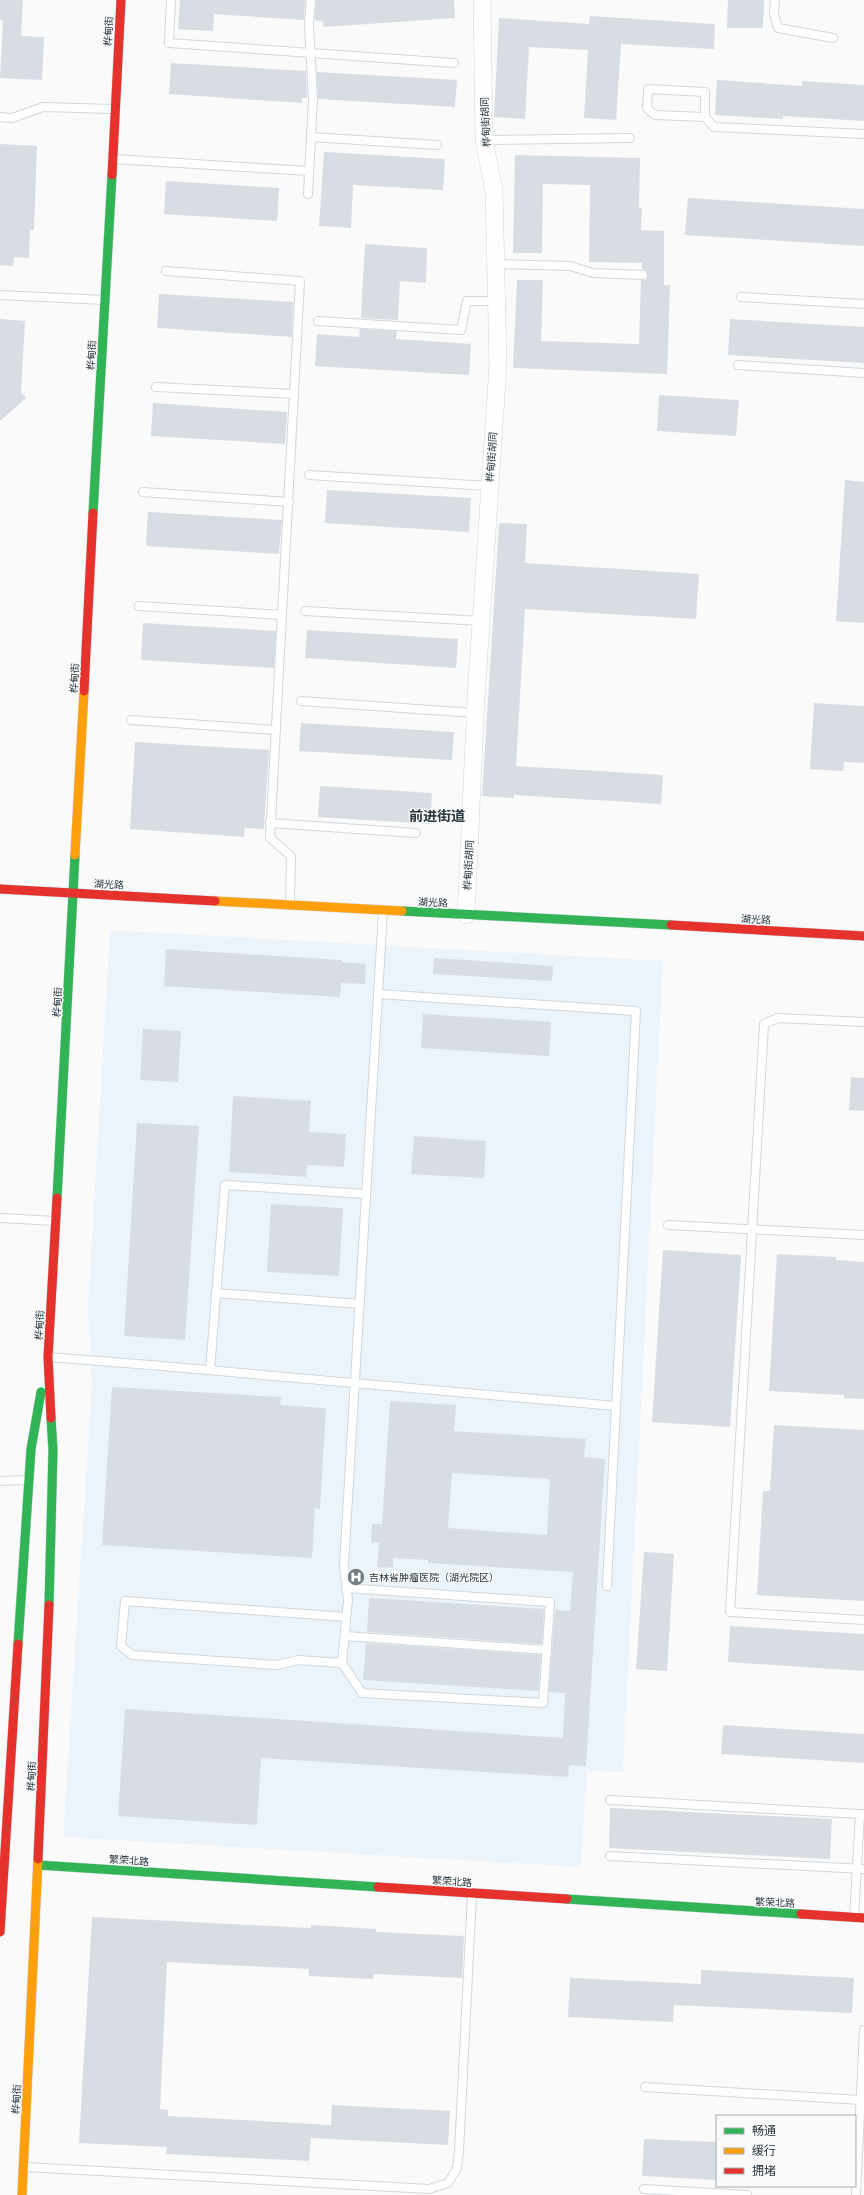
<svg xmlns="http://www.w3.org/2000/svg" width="864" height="2195" viewBox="0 0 864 2195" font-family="Bitter,'Noto Sans SC',serif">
<rect width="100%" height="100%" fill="#fafafa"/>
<polygon fill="#ecf4fb" points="110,930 663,961 623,1772 587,1771 581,1867 63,1837 92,1383 88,1306"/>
<g fill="#d7dde2" fill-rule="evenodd">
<polygon points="0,0 23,0 21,36 44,37 42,80 0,78 3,21 0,20"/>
<polygon points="180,0 305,0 304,20 214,14 213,31 178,29"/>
<polygon points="316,0 454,0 455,18 323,27 323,21 315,20"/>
<polygon points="728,0 764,0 763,28 727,28"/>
<polygon points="590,16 715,24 714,49 621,44 616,120 584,118 588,50 529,47 525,119 494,117 499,18 589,24"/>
<polygon points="171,63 306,71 307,98 302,98 302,103 169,94"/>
<polygon points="317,72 457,80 455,107 318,99"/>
<polygon points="717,80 802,86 802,81 864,85 864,121 783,116 783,119 715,115"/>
<polygon points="0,144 37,146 34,230 30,230 29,258 14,257 13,266 0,265"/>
<polygon points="324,152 445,159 443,190 353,185 351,228 319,226"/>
<polygon points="515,155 640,158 639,208 642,208 641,230 664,231 664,285 670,285 667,374 513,368 517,280 543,280 541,341 639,344 641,280 646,280 648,275 646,271 642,269 642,263 589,262 590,185 543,184 542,253 513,253"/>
<polygon points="166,181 279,188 277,221 164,214"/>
<polygon points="688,198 864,209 864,246 685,235"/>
<polygon points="365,244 427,248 426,283 400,281 398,320 361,318"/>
<polygon points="159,294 293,302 292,337 157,328"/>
<polygon points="0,319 25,321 21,392 26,398 0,421"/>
<polygon points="730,319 864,327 864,363 728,355"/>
<polygon points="360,329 397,331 396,339 471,344 469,375 315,366 317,334 359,337"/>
<polygon points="659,395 739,400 736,436 657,431"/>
<polygon points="153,403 287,412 285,444 151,436"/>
<polygon points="845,480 864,482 864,623 836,621"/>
<polygon points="327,490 471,498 469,532 325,523"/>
<polygon points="148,512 282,520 279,554 146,546"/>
<polygon points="499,523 527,524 525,563 699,574 696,619 525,609 516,766 663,775 661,804 514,795 514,798 482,796"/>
<polygon points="143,623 276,631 274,668 141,660"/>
<polygon points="307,630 458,639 456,668 305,658"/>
<polygon points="814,703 864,706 864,763 844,762 843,771 810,769"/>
<polygon points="301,723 454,732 452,760 299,751"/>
<polygon points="135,742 269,750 264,829 245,828 244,837 130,829"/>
<polygon points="320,786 432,793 430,824 318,817"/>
<polygon points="166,949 342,960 342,962 366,964 365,984 341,983 340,997 164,986"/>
<polygon points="434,958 553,966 552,981 433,974"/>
<polygon points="423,1014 551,1022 549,1056 421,1048"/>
<polygon points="143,1029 181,1031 178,1082 140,1080"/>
<polygon points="851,1077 864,1078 864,1111 849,1110"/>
<polygon points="233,1096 311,1101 309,1132 346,1134 344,1167 307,1165 306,1177 229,1172"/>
<polygon points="137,1123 199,1126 185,1340 124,1336"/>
<polygon points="414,1136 486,1141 484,1178 411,1174"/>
<polygon points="271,1204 343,1208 339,1276 267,1272"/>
<polygon points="663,1250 741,1255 730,1427 652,1422"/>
<polygon points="777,1254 836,1257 836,1260 864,1262 864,1399 844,1398 844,1395 769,1391"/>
<polygon points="112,1387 281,1397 280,1405 326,1408 320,1509 315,1508 312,1558 102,1545"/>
<path d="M390 1401 456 1405 454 1431 586 1439 584 1457 605 1459 586 1766 569 1765 568 1777 261 1758 257 1825 118 1816 125 1709 563 1738 565 1693 549 1692 555 1610 570 1611 573 1572 428 1563V1560L393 1558V1568L377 1567 379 1543 371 1542 372 1524H382ZM452 1473 550 1479 547 1535 448 1528Z"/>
<polygon points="774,1425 864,1430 864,1601 757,1595 763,1491 770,1491"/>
<polygon points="644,1552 674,1554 667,1671 636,1669"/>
<polygon points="369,1598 544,1609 542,1644 367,1632"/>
<polygon points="730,1626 864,1634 864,1671 728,1662"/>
<polygon points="366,1643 541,1655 538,1691 363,1680"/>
<polygon points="723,1725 864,1734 864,1763 721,1754"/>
<polygon points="610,1808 832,1819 830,1859 609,1848"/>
<polygon points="92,1917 311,1928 311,1925 376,1929 376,1932 464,1936 462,1978 374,1974 373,1979 309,1976 309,1969 167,1962 160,2109 168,2110 168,2116 331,2125 332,2105 450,2111 448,2145 311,2138 309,2161 166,2154 167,2147 79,2143"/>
<polygon points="701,1970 854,1978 852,2013 674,2005 673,2022 568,2017 570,1978 701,1984"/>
<polygon points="644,2139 717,2142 717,2180 642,2176"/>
</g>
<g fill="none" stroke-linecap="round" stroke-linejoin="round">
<defs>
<g id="lane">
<polyline points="171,0 169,43 454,63"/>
<polyline points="775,0 774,14 778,28 833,38"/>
<polyline points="0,117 12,118 43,107 114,109"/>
<polyline points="705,117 655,115 647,108 648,89 705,92 705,117 714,127 864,134"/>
<polyline points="311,137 437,145"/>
<polyline points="484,140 630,138"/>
<polyline points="113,159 309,171"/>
<polyline points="308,194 313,100 309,24 311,0"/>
<polyline points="496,264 570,266 593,273 643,275"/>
<polyline points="166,271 300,281 270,838 291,856 290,905"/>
<polyline points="0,295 104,300"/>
<polyline points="741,297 864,304"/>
<polyline points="318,321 461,330 467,301 497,301"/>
<polyline points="738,365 864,373"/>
<polyline points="156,387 294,394"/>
<polyline points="309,475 489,486"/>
<polyline points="143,492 289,502"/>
<polyline points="139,606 282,615"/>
<polyline points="305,611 481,621"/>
<polyline points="301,701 475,713"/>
<polyline points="131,720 276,730"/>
<polyline points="270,823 416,833"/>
<polyline points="378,994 636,1011 607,1586"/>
<polyline points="864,1022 778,1018 764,1024 730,1612 864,1620"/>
<polyline points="0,1218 55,1221"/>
<polyline points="668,1225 864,1235"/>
<polyline points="216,1293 360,1304"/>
<polyline points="48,1357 150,1365 616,1406"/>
<polyline points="210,1370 225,1185 366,1194"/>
<polyline points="0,1481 27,1480"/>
<polyline points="346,1588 550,1602 543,1703 362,1693 342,1663 348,1600 344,1564 383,911"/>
<polyline points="345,1636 547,1650"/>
<polyline points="342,1663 298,1660 277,1665 132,1655 121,1646 125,1601 346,1617"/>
<polyline points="610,1800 860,1814"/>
<polyline points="610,1856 864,1869"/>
<polyline points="854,1917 860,1814 864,1814"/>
<polyline points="645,2087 860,2100"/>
<polyline points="25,2167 429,2189 448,2183 457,2168 459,2151 472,1895"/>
<polyline points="644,2189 747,2195"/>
<polyline points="856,2195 864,2030"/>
</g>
<polyline id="street" points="466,915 476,699 498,365 494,191 484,140 482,0"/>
<g id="fast">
<polyline points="93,513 112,175"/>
<polyline points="402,911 671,925"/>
<polyline points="57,1198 75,855"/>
<polyline points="49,1605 53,1450 51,1418"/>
<polyline points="18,1644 31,1449 41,1392"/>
<polyline points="38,1865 378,1887"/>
<polyline points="567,1899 801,1914"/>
</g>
<g id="slow">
<polyline points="75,855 84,691"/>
<polyline points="215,901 402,911"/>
<polyline points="22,2195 38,1859"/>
</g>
<g id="jam">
<polyline points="112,175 121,0"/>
<polyline points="84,691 93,513"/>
<polyline points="0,889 215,901"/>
<polyline points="671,925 864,936"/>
<polyline points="51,1418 48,1357 57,1198"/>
<polyline points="38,1859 49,1605"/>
<polyline points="378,1887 567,1899"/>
<polyline points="801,1914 864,1918"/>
<polyline points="0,1932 18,1644"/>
</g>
</defs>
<use href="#lane" stroke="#d1d7db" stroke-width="10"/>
<use href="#street" stroke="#d1d7db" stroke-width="18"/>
<use href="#fast" stroke="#d1d7db" stroke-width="10"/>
<use href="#slow" stroke="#d1d7db" stroke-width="10"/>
<use href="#jam" stroke="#d1d7db" stroke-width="10"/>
<use href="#lane" stroke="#fefefe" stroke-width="8"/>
<use href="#street" stroke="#fefefe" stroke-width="17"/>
<use href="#fast" stroke="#30b455" stroke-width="9"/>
<use href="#slow" stroke="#ff9f0a" stroke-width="9"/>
<use href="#jam" stroke="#e5322d" stroke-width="9"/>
</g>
<defs>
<symbol id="hospital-disc" viewBox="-11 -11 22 22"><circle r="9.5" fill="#727b80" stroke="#fafafa"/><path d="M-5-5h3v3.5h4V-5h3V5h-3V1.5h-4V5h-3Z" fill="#fff"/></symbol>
</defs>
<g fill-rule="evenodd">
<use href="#hospital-disc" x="346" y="1567" width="20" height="20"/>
</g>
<g text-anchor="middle" stroke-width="3" stroke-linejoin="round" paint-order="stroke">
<g font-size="10" fill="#28363f" stroke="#fafafa">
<text transform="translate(108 31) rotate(-87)" y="4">桦甸街</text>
<text transform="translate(485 122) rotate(-93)" y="4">桦甸街胡同</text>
<text transform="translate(91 355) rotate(-87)" y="4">桦甸街</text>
<text transform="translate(491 457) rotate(-86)" y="4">桦甸街胡同</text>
<text transform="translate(74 678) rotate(-87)" y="4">桦甸街</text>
<text transform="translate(468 865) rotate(-87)" y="4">桦甸街胡同</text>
<text transform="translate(109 884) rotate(3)" y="4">湖光路</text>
<text transform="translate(433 902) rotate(3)" y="4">湖光路</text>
<text transform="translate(756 919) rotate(3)" y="4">湖光路</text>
<text transform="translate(57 1002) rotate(-87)" y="4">桦甸街</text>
<text transform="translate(39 1325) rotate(-87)" y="4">桦甸街</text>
<text transform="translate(31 1776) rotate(-88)" y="4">桦甸街</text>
<text transform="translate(129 1860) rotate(4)" y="4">繁荣北路</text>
<text transform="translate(452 1881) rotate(4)" y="4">繁荣北路</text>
<text transform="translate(775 1902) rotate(3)" y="4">繁荣北路</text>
<text transform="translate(16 2099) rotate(-87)" y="4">桦甸街</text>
</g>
<g font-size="10" fill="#28363f" stroke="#fafafa" text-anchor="start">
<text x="369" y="1581">吉林省肿瘤医院（湖光院区）</text>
</g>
<g font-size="14" font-weight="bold" fill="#28363f" stroke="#fafafa">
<text x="437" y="821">前进街道</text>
</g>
</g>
<rect x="716" y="2115" width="140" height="72" fill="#fafafa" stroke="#a6acaf"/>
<rect x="724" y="2128" width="20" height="6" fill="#30b455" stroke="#a6acaf"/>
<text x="752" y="2135" font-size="12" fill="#28363f">畅通</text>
<rect x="724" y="2148" width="20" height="6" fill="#ff9f0a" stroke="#a6acaf"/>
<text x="752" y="2155" font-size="12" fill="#28363f">缓行</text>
<rect x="724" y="2168" width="20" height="6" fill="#e5322d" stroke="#a6acaf"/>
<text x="752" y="2175" font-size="12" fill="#28363f">拥堵</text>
</svg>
